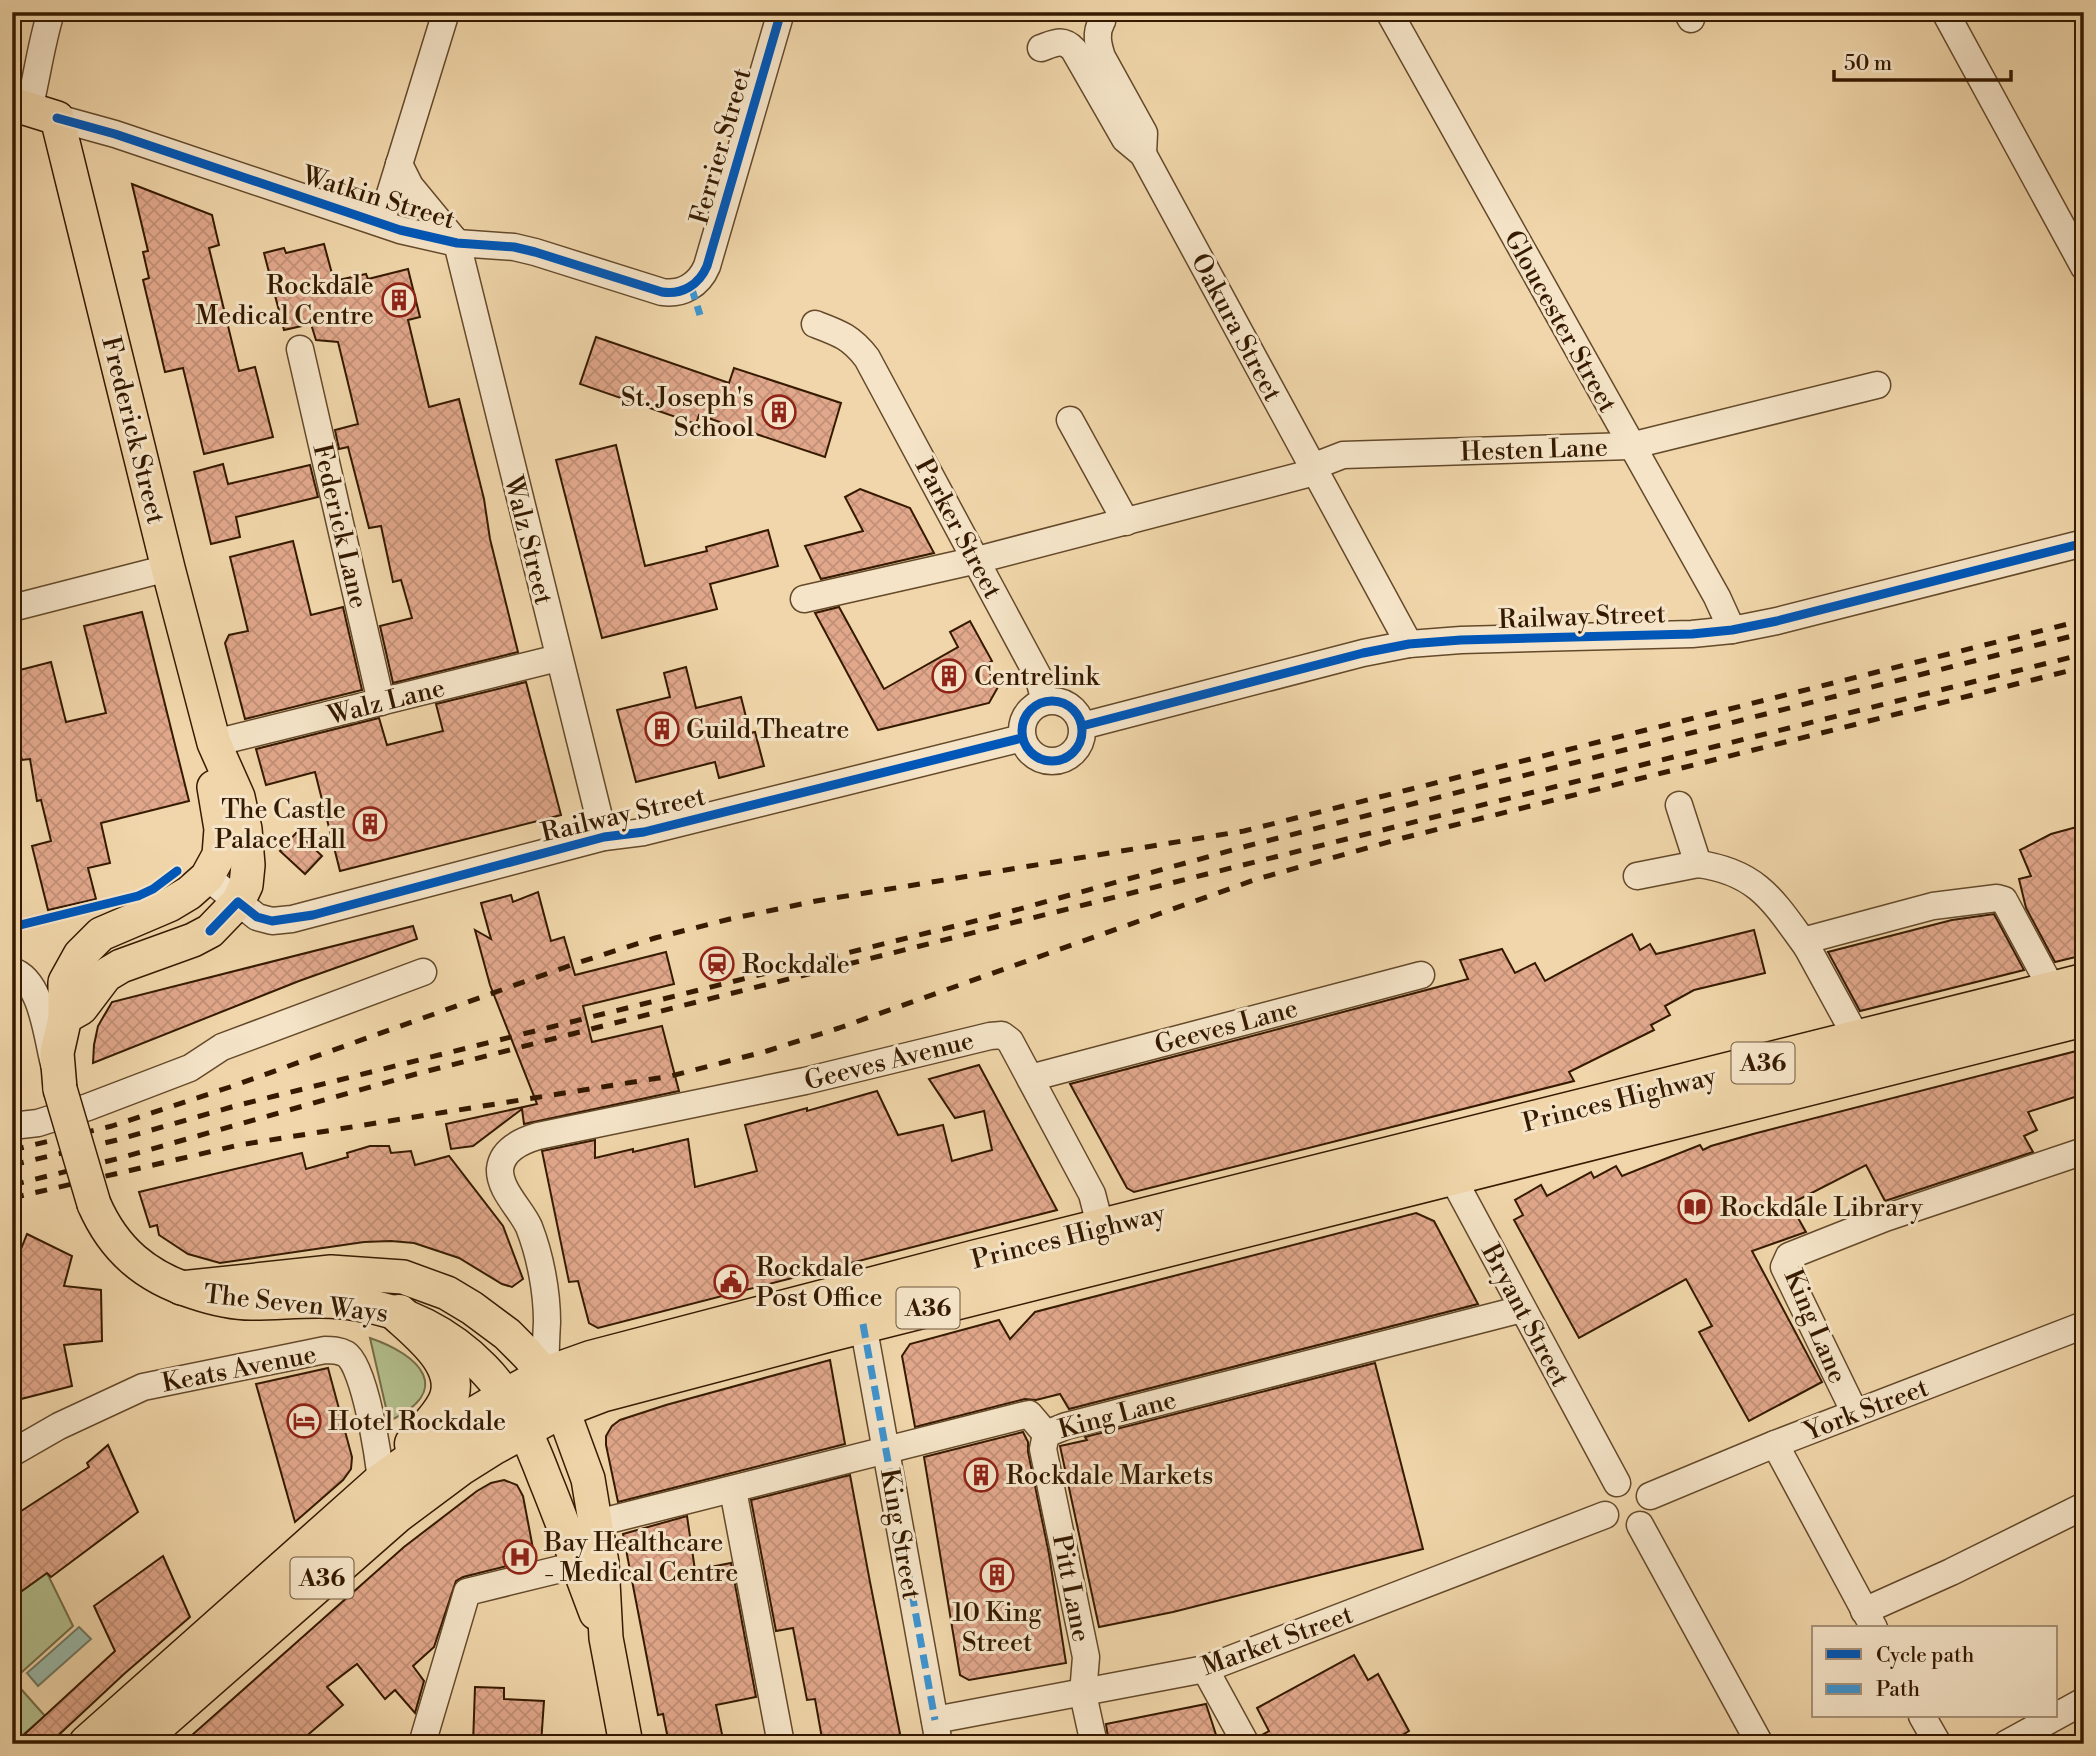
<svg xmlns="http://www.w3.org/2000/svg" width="2096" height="1756" viewBox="0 0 2096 1756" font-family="'Libre Bodoni',serif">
<defs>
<pattern id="building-cross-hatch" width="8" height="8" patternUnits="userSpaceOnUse" patternTransform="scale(1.75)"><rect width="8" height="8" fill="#e2a88c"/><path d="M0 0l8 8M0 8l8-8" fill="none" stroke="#c29077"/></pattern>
</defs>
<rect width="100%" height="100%" fill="#f0d6aa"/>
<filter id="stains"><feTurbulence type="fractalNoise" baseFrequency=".00286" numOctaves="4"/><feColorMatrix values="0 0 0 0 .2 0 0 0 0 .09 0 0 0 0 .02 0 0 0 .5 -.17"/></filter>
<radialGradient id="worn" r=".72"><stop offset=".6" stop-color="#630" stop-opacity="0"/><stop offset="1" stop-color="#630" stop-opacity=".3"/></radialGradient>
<g fill="#b3bf8d" stroke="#746c46" stroke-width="2">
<path d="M370 1338C420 1355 455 1390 389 1421Z"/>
<polygon points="47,1573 73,1626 13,1680 45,1716 12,1744 12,1598"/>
</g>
<polygon fill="#9ab9a8" stroke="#727965" stroke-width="2" points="79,1627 91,1639 38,1686 27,1673"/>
<g fill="url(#building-cross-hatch)" stroke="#351a00" stroke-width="2">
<polygon points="132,184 212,215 219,245 209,248 239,371 255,367 273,437 204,454 183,368 165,372 143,280 149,278 143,252 148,251"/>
<polygon points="324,244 334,281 366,274 368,279 408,269 420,317 408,320 429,407 459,399 484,499 490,539 518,652 393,683 380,626 412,618 401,580 393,582 381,526 369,528 348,447 339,449 335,430 358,424 338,342 316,340 311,324 284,330 264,253 284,248 286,253"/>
<polygon points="596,337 729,383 734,368 841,403 825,457 699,415 696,424 580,384"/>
<polygon points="616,445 645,566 707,551 706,547 768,530 778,566 710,584 717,609 602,638 556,460"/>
<polygon points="223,464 228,484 310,465 318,497 236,517 240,537 211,544 194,472"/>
<polygon points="860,489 910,508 934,553 821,579 805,546 863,531 845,497"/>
<polygon points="293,541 311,615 343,607 362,690 245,719 225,643 229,635 248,631 230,557"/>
<polygon points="839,607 884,689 958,647 950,632 970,621 992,661 985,665 998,687 989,703 878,730 815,613"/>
<polygon points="142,612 189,801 101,823 110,863 88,868 96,899 48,910 32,846 51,841 41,800 37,801 30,759 22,760 12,722 12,672 51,662 66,722 106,713 84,626"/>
<polygon points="686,667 696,708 741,697 750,733 755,732 764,766 719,778 715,762 636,782 617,710 670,697 664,673"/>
<polygon points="526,682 561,815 340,871 315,772 266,785 256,749 379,718 387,745 443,731 436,704"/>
<polygon points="2084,825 2084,955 2055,962 2026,908 2019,879 2031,876 2020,850 2051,834"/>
<polygon points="297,832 322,856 305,874 280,851"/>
<polygon points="538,892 551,941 564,937 575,975 666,952 674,984 583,1006 592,1042 662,1026 679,1091 524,1124 522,1109 473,1146 451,1149 446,1124 537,1104 490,985 475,930 491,939 481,903 511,895 513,902"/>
<polygon points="1994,914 2024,970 1860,1011 1828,952 1952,920"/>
<polygon points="413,926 417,939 299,981 93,1063 94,1045 98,1026 112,1002"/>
<polygon points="1754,930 1765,973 1694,990 1665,1006 1670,1015 1651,1025 1654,1030 1569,1072 1574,1081 1134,1192 1127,1188 1070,1084 1468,979 1460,960 1502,949 1515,973 1535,963 1545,981 1632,934 1640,950 1650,944 1656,954"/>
<polygon points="2084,1049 2084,1094 2028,1112 2037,1130 2024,1136 2033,1152 1885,1201 1866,1165 1790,1204 1806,1232 1752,1251 1822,1382 1749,1421 1699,1332 1712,1326 1686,1279 1579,1338 1514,1220 1523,1215 1515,1200 1541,1185 1547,1196 1591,1172 1594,1178 1616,1166 1622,1176 1700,1145 1703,1150 1711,1146 1753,1134"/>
<polygon points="979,1065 1057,1210 598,1328 589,1323 578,1281 569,1282 542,1151 595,1140 595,1158 633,1149 633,1152 688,1139 695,1187 757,1171 745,1125 807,1108 807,1111 877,1091 898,1135 943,1125 952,1161 992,1150 984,1111 955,1118 929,1079"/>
<polygon points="370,1146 389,1146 391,1153 411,1151 415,1165 449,1156 503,1226 523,1279 512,1287 502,1284 459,1258 414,1243 391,1241 364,1242 220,1263 188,1254 159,1235 157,1225 150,1227 139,1192 302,1153 306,1169 348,1157 347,1153"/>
<polygon points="1416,1213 1434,1221 1478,1304 1069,1409 1060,1394 1036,1400 1025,1399 915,1427 902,1356 910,1344 999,1320 1010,1339 1035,1312"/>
<polygon points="27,1234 72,1256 64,1286 101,1290 102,1341 64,1345 72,1386 21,1399 12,1376 12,1260 17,1259"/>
<polygon points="830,1360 845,1444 618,1502 606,1445 606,1436 612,1426 620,1420 666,1405"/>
<polygon points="1375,1363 1423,1549 1173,1612 1099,1627 1060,1446 1087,1440 1085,1437"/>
<polygon points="328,1368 352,1457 351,1469 343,1480 295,1522 256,1384"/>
<polygon points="1023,1432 1028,1442 1028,1452 1049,1554 1066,1663 969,1680 960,1675 924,1457"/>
<polygon points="108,1445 138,1512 51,1577 47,1573 12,1598 12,1517 89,1467 87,1463"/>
<polygon points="850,1475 870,1582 902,1744 823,1744 815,1699 807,1700 793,1628 776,1631 751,1500"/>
<polygon points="504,1480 517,1485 523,1496 535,1559 463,1577 456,1581 434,1647 413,1666 424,1681 415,1713 395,1690 385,1699 357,1664 327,1687 343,1705 297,1744 182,1744 404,1547 477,1491 491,1483"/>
<polygon points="687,1516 695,1570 731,1563 756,1697 716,1705 724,1744 669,1744 663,1714 658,1715 623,1534"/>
<polygon points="163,1556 190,1617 124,1674 49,1744 14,1744 115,1651 94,1606"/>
<polygon points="1354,1655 1368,1680 1378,1674 1409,1731 1388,1744 1262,1744 1260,1736 1269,1731 1257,1708"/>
<polygon points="475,1687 504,1688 504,1699 544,1701 541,1744 473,1744"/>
<polygon points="1206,1704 1219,1744 1109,1744 1106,1724"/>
</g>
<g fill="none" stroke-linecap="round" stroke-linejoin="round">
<defs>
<g id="minor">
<polyline points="1389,12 1717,597 1732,630"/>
<polyline points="1687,12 1691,19"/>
<polyline points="1945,12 2084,267"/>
<path d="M1102 21C1095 33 1098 45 1102 57L1144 133 1143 154"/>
<path d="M1041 48C1055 43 1063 38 1074 50L1125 139 1143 154 1409 644"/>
<path d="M29 109C37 77 41 44 51 12"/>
<path d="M57 118 115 134 400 230 457 243 514 247 535 252 662 292C682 295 699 285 707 266L781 12"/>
<polyline points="399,164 410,186 457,243 604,837"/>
<polyline points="381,223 446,12"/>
<path d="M815 324C839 333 851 337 867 358L1038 676 1045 701"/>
<polyline points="300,349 381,702"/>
<polyline points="1070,420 1126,522"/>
<polyline points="1312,467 1343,455 1630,446 1877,385"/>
<polyline points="804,599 977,560 1315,472"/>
<polyline points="12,608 168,568"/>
<circle cx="1052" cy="731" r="30"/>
<polyline points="1082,726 1363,653 1409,644 1461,640 1692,634 1732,630 1777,621 2084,543"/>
<polyline points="214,743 558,658"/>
<path d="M1679 805 1698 864C1758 872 1774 902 1807 947"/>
<polyline points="1637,876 1698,864"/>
<polyline points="207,877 257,917 272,921 292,919 604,837 644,832 1022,738"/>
<path d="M12 971C42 980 47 1037 54 1064"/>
<polyline points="1865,1053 1807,947 1810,939 1933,906 1997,898 2004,900 2053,991 2056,1006"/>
<polyline points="1030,1078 1421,975"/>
<polyline points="12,1126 38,1123 88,1107 190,1068 222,1047 423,972"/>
<polyline points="1448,1162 1451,1175 1617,1483"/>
<polyline points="863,1324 939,1744"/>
<path d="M546 1376C545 1357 546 1340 547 1322 547 1291 540 1255 529 1227 521 1209 499 1190 500 1169 502 1150 521 1141 538 1136L805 1081 990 1036 1002 1035 1010 1041 1092 1194 1105 1244"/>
<polyline points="1855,1413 1784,1267 1789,1256 1885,1218 2084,1151"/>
<polyline points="1046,1434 1043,1449 1086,1657 1083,1694 1094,1744"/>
<polyline points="1775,1444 1874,1628"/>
<path d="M12 1453 59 1426 143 1387 325 1350C332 1350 339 1350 346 1354 365 1366 379 1459 381 1483"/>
<polyline points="733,1490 781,1744"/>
<polyline points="1650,1496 1775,1444 2084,1325"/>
<polyline points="597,1523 1029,1414 1046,1434 1066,1426 1522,1309"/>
<polyline points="1640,1525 1760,1744"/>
<polyline points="1864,1611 1951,1572 2084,1506"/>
<polyline points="1205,1669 1246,1744"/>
<polyline points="1922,1716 1938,1744"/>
<polyline points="935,1720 1205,1669 1605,1515"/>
<polyline points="422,1744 467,1592 577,1565"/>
<polyline points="2006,1744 2084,1701"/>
</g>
<g id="major">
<polyline points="12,104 57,118 168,568 214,743 238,797 245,829 248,865 246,885 238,902 210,931 193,940 121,966 106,975 81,1008 65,1017"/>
<polyline points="60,1089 57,1053 65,1017 65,982 80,955 101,934 169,905 189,893 207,877 219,855 221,829 214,787"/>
<path d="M94 1204C114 1250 146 1277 194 1292 212 1298 232 1303 251 1303 287 1303 322 1298 357 1304 405 1311 449 1333 483 1368 513 1398 530 1440 545 1479 563 1523 579 1568 596 1613"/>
<polyline points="181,1288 331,1272 403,1277 447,1293 472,1308 507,1334 527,1354 546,1376 562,1408 588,1479 602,1563 606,1638 626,1744"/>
</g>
<g id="highway">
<path d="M399 1314C421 1334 462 1366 448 1400 441 1417 425 1431 414 1444"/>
<polyline points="88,1744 381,1483 470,1419 507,1397 546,1376 591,1360 977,1259 2084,983"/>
<polyline points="134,1744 396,1514 459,1467 494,1445 562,1408 601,1393 827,1333 2084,1017"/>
</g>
</defs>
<use href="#minor" stroke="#64492a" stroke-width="29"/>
<use href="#major" stroke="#351a00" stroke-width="36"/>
<use href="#highway" stroke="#351a00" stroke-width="41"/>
<use href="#minor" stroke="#f5e4c8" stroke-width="26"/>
<use href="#major" stroke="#f0d6aa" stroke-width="33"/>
<use href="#highway" stroke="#f0d6aa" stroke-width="38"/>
<g stroke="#351a00" stroke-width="5" stroke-dasharray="12 12" stroke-linecap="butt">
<polyline points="12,1150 112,1126 230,1087 574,964 655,938 730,919 816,901 1244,831 2084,620"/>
<polyline points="12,1165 117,1140 235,1106 987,918 1247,846 2084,633"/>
<polyline points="12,1185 120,1158 416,1074 677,1007 2084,654"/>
<polyline points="12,1198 239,1145 671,1076 767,1051 839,1028 1257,879 1403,838 2084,667"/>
</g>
<defs>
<polyline id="major-bridge" points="60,1089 94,1204"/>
</defs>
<use href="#major-bridge" stroke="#351a00" stroke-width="36" stroke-linecap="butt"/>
<use href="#major-bridge" stroke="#f0d6aa" stroke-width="33"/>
<g stroke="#3e94d0" stroke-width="7" stroke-dasharray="14 7" stroke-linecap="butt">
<polyline points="691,286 700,315"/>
<polyline points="863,1324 935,1720"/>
</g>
<defs>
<g id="cycleway">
<path d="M57 118 115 134 400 230 457 243 514 247 535 252 662 292C682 295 699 285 707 266L781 12"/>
<circle cx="1052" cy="731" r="30"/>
<polyline points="1082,726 1363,653 1409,644 1461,640 1692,634 1732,630 1777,621 2084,543"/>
<polyline points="12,927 138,896 153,889 177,871"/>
<polyline points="210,931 238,902 257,917 272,921 313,915 604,837 644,832 1022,738"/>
</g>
</defs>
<use href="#cycleway" stroke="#f5e4c8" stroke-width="13"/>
<use href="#cycleway" stroke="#0057b8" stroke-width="9"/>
</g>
<defs>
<symbol id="building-ring" viewBox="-11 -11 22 22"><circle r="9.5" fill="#f5e4c8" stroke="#8f2418" stroke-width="1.5"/><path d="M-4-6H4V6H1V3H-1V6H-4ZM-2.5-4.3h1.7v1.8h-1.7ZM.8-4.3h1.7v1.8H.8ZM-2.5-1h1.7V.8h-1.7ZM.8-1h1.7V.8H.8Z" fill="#8f2418"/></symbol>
<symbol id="station-ring" viewBox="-11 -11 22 22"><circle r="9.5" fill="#f5e4c8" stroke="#8f2418" stroke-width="1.5"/><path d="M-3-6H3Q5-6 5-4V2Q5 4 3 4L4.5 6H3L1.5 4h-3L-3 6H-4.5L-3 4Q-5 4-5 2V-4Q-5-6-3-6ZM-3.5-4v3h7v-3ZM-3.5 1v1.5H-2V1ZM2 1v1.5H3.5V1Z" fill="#8f2418"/></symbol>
<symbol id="library-ring" viewBox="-11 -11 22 22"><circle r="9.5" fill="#f5e4c8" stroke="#8f2418" stroke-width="1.5"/><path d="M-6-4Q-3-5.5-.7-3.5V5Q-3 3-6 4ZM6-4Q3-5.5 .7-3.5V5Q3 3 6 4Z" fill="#8f2418"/></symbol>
<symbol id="civic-ring" viewBox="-11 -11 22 22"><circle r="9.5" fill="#f5e4c8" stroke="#8f2418" stroke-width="1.5"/><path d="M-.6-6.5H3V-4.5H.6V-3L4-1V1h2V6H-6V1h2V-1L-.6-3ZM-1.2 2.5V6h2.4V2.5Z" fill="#8f2418"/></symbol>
<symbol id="hotel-ring" viewBox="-11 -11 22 22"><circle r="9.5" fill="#f5e4c8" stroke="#8f2418" stroke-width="1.5"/><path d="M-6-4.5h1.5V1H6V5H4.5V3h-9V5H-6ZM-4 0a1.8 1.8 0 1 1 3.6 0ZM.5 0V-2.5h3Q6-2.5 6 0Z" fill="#8f2418"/></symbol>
<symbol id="hospital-ring" viewBox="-11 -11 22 22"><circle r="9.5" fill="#f5e4c8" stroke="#8f2418" stroke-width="1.5"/><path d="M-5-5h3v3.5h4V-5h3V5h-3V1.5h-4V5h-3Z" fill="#8f2418"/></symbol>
</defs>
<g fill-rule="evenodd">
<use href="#building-ring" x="380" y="281" width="38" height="38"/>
<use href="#building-ring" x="760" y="393" width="38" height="38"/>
<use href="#building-ring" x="930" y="657" width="38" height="38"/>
<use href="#building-ring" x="643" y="710" width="38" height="38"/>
<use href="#building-ring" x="351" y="805" width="38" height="38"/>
<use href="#station-ring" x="698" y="945" width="38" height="38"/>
<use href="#library-ring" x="1676" y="1188" width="38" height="38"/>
<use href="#civic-ring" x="712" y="1263" width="38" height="38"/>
<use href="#hotel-ring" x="285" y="1402" width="38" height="38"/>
<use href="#building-ring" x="962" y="1456" width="38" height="38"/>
<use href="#hospital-ring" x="501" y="1538" width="38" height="38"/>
<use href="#building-ring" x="978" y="1556" width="38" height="38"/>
</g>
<g text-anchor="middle" stroke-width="6" stroke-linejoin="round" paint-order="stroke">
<g fill="#f5e4c8" stroke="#6f573c" stroke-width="2">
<rect x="1731.5" y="1042.5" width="63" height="41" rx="5"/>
<rect x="896.5" y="1287.5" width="63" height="41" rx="5"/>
<rect x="290.5" y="1557.5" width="63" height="41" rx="5"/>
</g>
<g font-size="24" font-weight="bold" fill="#351a00">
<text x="1763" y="1071">A36</text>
<text x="928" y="1316">A36</text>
<text x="322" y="1586">A36</text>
</g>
<g font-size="26" fill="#351a00" stroke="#f5e4c8">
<text transform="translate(720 146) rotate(-74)" y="9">Ferrier Street</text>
<text transform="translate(379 197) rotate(17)" y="9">Watkin Street</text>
<text transform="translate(1561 321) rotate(61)" y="9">Gloucester Street</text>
<text transform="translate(1237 327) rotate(62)" y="9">Oakura Street</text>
<text transform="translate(134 430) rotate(76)" y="9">Frederick Street</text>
<text transform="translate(1534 449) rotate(-2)" y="9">Hesten Lane</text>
<text transform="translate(341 526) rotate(77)" y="9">Federick Lane</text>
<text transform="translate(959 528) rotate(62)" y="9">Parker Street</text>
<text transform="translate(529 540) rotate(76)" y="9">Walz Street</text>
<text transform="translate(1582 616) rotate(-2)" y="9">Railway Street</text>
<text transform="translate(386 701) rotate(-14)" y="9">Walz Lane</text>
<text transform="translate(623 814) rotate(-13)" y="9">Railway Street</text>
<text transform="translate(1226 1026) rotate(-15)" y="9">Geeves Lane</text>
<text transform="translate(889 1060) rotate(-14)" y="9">Geeves Avenue</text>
<text transform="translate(1619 1099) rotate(-14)" y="9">Princes Highway</text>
<text transform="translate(1068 1236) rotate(-14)" y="9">Princes Highway</text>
<text transform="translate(296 1303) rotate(6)" y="9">The Seven Ways</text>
<text transform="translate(1526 1315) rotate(62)" y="9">Bryant Street</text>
<text transform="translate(1816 1326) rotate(67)" y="9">King Lane</text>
<text transform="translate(239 1368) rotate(-11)" y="9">Keats Avenue</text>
<text transform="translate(1866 1409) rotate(-21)" y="9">York Street</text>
<text transform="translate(1117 1414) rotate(-15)" y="9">King Lane</text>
<text transform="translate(901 1534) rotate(80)" y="9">King Street</text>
<text transform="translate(1072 1588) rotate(79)" y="9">Pitt Lane</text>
<text transform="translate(1277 1640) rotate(-20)" y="9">Market Street</text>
</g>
<g font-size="26" fill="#351a00" stroke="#f5e4c8" text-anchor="start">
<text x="374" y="294" text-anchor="end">Rockdale<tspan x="374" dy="30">Medical Centre</tspan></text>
<text x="754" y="406" text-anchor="end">St. Joseph's<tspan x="754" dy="30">School</tspan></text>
<text x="974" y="685">Centrelink</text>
<text x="686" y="738">Guild Theatre</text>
<text x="346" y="818" text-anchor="end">The Castle<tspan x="346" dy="30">Palace Hall</tspan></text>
<text x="742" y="973">Rockdale</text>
<text x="1720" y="1216">Rockdale Library</text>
<text x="756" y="1276">Rockdale<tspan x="756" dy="30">Post Office</tspan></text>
<text x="328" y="1430">Hotel Rockdale</text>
<text x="1006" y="1484">Rockdale Markets</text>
<text x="544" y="1551">Bay Healthcare<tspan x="544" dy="30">- Medical Centre</tspan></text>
<text x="997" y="1621" text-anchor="middle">10 King<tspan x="997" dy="30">Street</tspan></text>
</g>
</g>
<rect width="2096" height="1756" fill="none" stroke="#f0d6aa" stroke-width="42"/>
<rect x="14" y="14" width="2068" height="1728" fill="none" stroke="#351a00" stroke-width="3.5"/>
<rect x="21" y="21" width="2054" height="1714" fill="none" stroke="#351a00" stroke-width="2"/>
<rect x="1812" y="1626" width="245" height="91" fill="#f5e4c8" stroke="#a89378" stroke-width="2"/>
<rect x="1826" y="1649" width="35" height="10" fill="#0057b8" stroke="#a89378" stroke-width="2"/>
<text x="1876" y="1662" font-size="21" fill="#351a00">Cycle path</text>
<rect x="1826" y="1684" width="35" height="10" fill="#3e94d0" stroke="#a89378" stroke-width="2"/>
<text x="1876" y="1696" font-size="21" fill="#351a00">Path</text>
<path d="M1834 70v10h177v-10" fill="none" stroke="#351a00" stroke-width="3.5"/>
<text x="1844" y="70" font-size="21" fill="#351a00" stroke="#f5e4c8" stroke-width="5" paint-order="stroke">50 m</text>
<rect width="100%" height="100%" filter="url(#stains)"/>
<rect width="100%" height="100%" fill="url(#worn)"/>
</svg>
